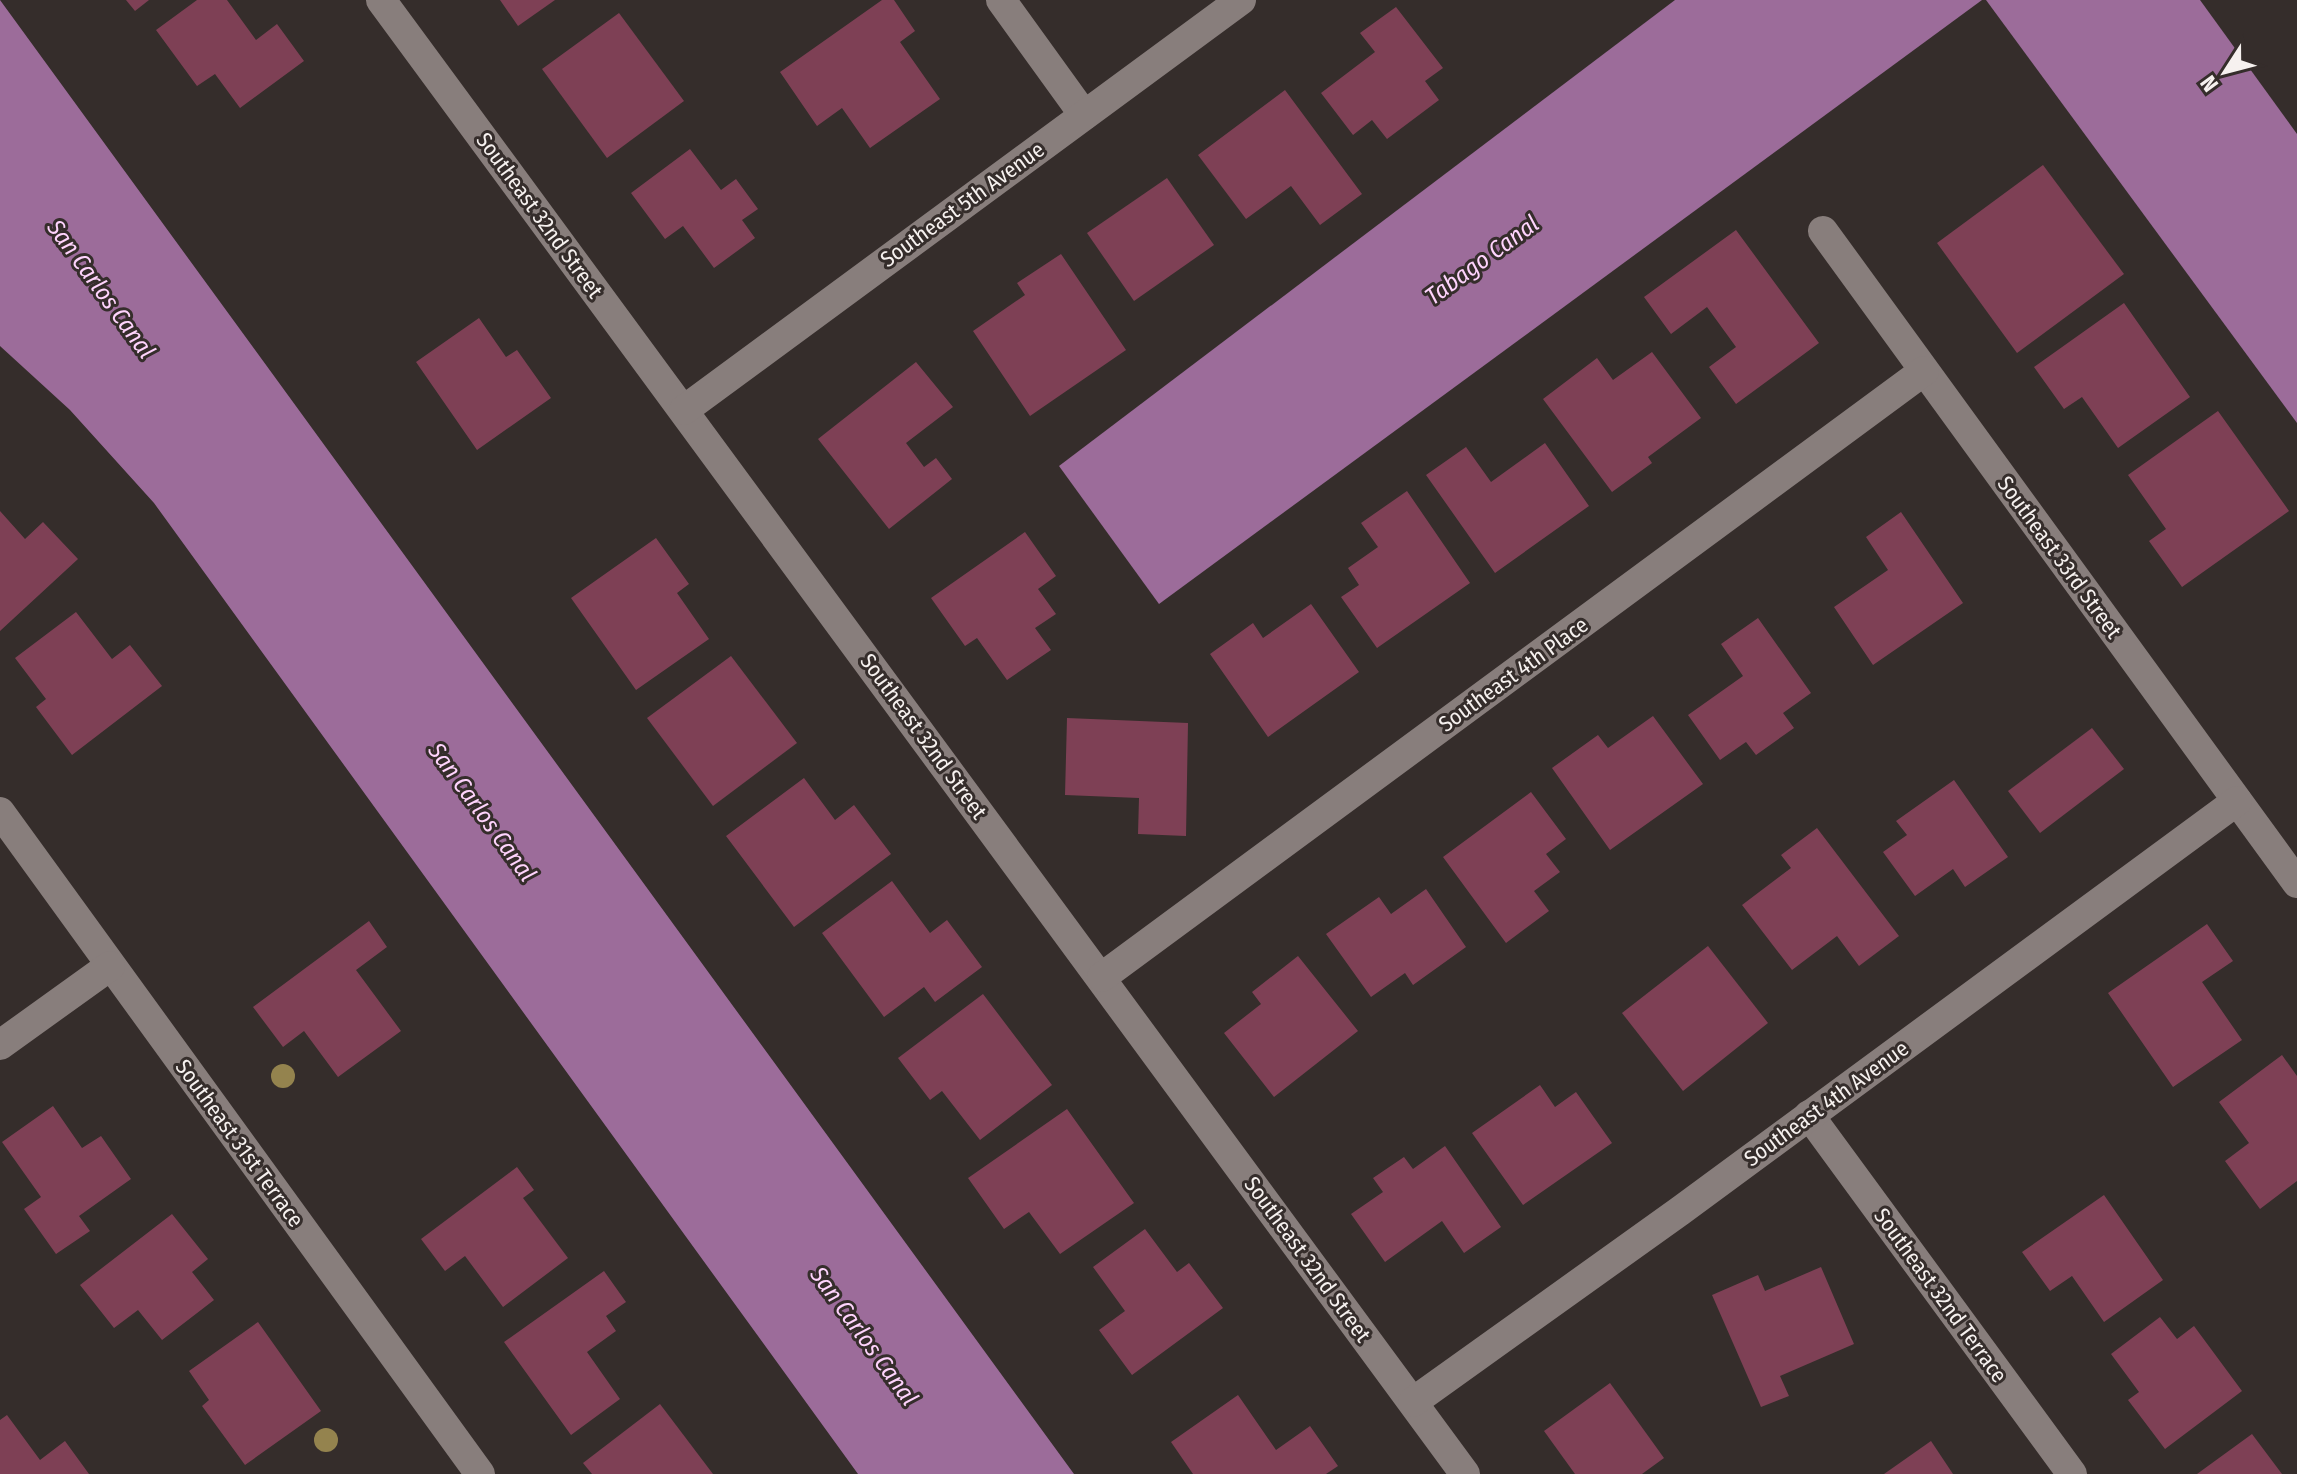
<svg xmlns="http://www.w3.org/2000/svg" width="2297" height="1474" viewBox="0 0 2297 1474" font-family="'Fira Sans Condensed',sans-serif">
<rect width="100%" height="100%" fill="#352d2b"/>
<g fill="#9c6c9a">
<polygon points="0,0 1074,1474 858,1474 154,503 70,410 0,346"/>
<polygon points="1675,0 1982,0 1159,604 1059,466"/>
<polygon points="1986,0 2200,0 2297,134 2297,423"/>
</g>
<g fill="#7e4055">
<polygon points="126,0 149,0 135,11"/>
<polygon points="197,0 227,0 256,40 277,24 304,61 240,108 215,74 197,86 156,30"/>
<polygon points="500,0 555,0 518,26"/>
<polygon points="882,0 894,0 915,31 900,42 940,99 870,148 842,108 817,126 780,72"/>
<polygon points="1396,7 1443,68 1425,81 1439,100 1387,139 1372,120 1353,135 1321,93 1375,52 1360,33"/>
<polygon points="619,13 684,101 607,158 542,69"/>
<polygon points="1285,90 1362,194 1320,225 1291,186 1246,219 1198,155"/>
<polygon points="690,149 721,190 736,179 758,209 742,220 755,238 714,268 683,226 665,239 631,193"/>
<polygon points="2043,165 2124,274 2017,353 1937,243"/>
<polygon points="1167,178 1214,245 1134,301 1087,233"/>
<polygon points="1736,230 1819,343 1736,404 1709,367 1736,347 1707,307 1671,334 1644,297"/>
<polygon points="1061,254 1126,350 1030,416 973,331 1025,295 1017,283"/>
<polygon points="2124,303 2190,397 2118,448 2082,397 2064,409 2034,367"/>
<polygon points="479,318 506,357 517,350 551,398 477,450 416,362"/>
<polygon points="1652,352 1701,418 1648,457 1652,463 1612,492 1543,399 1597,358 1613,380"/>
<polygon points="916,362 953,407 906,443 924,467 936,458 952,479 889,529 818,439"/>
<polygon points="2218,411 2289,511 2182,587 2149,541 2166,529 2128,475"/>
<polygon points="1545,443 1589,506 1495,573 1426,475 1466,447 1491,482"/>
<polygon points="1407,491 1470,583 1377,648 1341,597 1359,585 1348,568 1378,547 1361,523"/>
<polygon points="0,511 25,539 43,522 78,559 0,631"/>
<polygon points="1901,512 1963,603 1873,665 1834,607 1888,570 1866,537"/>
<polygon points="1025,532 1056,576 1038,589 1056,614 1035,628 1051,650 1007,680 977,638 965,646 931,598"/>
<polygon points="656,538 689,584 677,593 709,639 636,690 571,598"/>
<polygon points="1311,604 1359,672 1268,737 1210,654 1253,623 1263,638"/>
<polygon points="76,612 112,659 130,645 162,686 72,755 36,707 46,699 15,658"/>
<polygon points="1758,618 1811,693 1783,713 1794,728 1756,755 1746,742 1720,760 1688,715 1743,676 1721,644"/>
<polygon points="731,656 797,743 713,806 647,718"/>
<polygon points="1653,716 1703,784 1610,850 1552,768 1598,735 1608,748"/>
<polygon points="1067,718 1188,723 1186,836 1138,834 1139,798 1065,795"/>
<polygon points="2092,728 2124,769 2040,833 2008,791"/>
<polygon points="804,778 835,820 854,805 891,854 794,927 726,836"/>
<polygon points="1954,780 2008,857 1965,887 1953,869 1915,896 1883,852 1907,835 1896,821"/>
<polygon points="1531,792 1566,839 1546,854 1560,872 1534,891 1549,911 1506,943 1443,857"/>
<polygon points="1817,828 1899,936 1859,966 1837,936 1792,970 1742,905 1791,868 1781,855"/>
<polygon points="892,881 930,933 947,920 982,967 935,1002 924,987 884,1017 822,933"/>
<polygon points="1426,889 1466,947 1413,985 1405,973 1371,997 1326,934 1379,897 1391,914"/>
<polygon points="369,921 387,947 356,970 401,1031 338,1077 304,1031 283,1047 253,1007"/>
<polygon points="2207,924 2233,961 2202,982 2242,1040 2173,1087 2108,993"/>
<polygon points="1708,946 1768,1023 1683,1091 1622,1013"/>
<polygon points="1298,956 1358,1031 1274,1097 1224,1033 1261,1004 1252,992"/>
<polygon points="983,994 1052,1085 980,1140 942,1091 930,1100 898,1058"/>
<polygon points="2282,1055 2297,1076 2297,1181 2260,1209 2225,1161 2249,1143 2219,1102"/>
<polygon points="1540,1085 1555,1107 1576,1092 1612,1143 1523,1205 1472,1133"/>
<polygon points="53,1106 82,1148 101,1136 131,1179 79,1216 90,1231 56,1254 24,1209 41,1197 2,1142"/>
<polygon points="1067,1109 1134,1203 1060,1254 1029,1212 1004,1229 968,1178"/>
<polygon points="1445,1146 1501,1227 1464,1253 1442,1221 1385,1262 1351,1214 1383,1192 1373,1178 1404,1157 1413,1169"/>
<polygon points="517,1167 534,1190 523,1198 568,1258 503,1307 465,1256 445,1271 421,1239"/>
<polygon points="2104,1195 2163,1280 2104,1322 2072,1276 2050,1291 2022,1252"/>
<polygon points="172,1214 208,1259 192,1272 214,1300 162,1340 138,1310 114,1328 80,1285"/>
<polygon points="1145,1229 1177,1272 1189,1263 1223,1308 1132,1375 1099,1330 1125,1311 1093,1267"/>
<polygon points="1821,1267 1854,1344 1780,1376 1789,1396 1761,1407 1712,1295 1758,1275 1765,1291"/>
<polygon points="604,1271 626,1302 606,1316 616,1331 587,1352 620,1399 571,1435 504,1342"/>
<polygon points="2160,1317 2177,1339 2194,1326 2242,1391 2165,1449 2128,1400 2139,1392 2111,1354"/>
<polygon points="258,1322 321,1411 245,1465 202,1406 209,1400 189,1371"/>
<polygon points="1610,1383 1664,1458 1642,1474 1575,1474 1544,1431"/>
<polygon points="1238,1395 1276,1450 1310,1426 1338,1466 1326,1474 1193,1474 1171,1442"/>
<polygon points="660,1404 713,1474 592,1474 583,1463"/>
<polygon points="7,1415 40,1460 65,1441 89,1474 0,1474 0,1420"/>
<polygon points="2252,1434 2282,1474 2197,1474"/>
<polygon points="1931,1441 1953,1474 1884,1474"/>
</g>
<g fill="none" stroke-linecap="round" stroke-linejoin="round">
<g stroke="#887e7c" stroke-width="30">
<polyline points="381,0 1465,1474"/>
<polyline points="1001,0 1084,115"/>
<polyline points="1823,231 2297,883"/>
<polyline points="684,410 1241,0"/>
<polyline points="0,812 480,1474"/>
<polyline points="1102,977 1924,371"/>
<polyline points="0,1045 110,966"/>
<polyline points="1809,1115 2072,1474"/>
<polyline points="1413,1402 1680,1211 2237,801"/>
</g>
</g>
<g fill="#94834e">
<circle cx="283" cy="1076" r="12"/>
<circle cx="326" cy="1440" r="12"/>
</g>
<g text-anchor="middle" stroke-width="6" stroke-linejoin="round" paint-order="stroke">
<g font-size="22" fill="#f6f1ef" stroke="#352d2b">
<text transform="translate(962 204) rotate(-36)" y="8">Southeast 5th Avenue</text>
<text transform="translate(540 215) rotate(54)" y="8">Southeast 32nd Street</text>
<text transform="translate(2060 557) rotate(54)" y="8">Southeast 33rd Street</text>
<text transform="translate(1513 674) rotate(-36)" y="8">Southeast 4th Place</text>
<text transform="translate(924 736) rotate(54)" y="8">Southeast 32nd Street</text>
<text transform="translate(1826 1103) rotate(-36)" y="8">Southeast 4th Avenue</text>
<text transform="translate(240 1143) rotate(54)" y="8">Southeast 31st Terrace</text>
<text transform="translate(1308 1259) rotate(54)" y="8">Southeast 32nd Street</text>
<text transform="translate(1941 1295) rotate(54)" y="8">Southeast 32nd Terrace</text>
</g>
<g font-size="24" font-style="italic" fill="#ffd4fd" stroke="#352d2b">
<text transform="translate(1482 260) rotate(-36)" y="8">Tabago Canal</text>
<text transform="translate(101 289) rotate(54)" y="8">San Carlos Canal</text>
<text transform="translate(482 812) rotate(54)" y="8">San Carlos Canal</text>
<text transform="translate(864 1336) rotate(54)" y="8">San Carlos Canal</text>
</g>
</g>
<g transform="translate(2225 72) rotate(234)" stroke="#352d2b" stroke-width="6" paint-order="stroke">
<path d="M0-6L14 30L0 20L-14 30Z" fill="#f6f1ef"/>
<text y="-12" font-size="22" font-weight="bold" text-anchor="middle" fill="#f6f1ef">N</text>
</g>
</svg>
